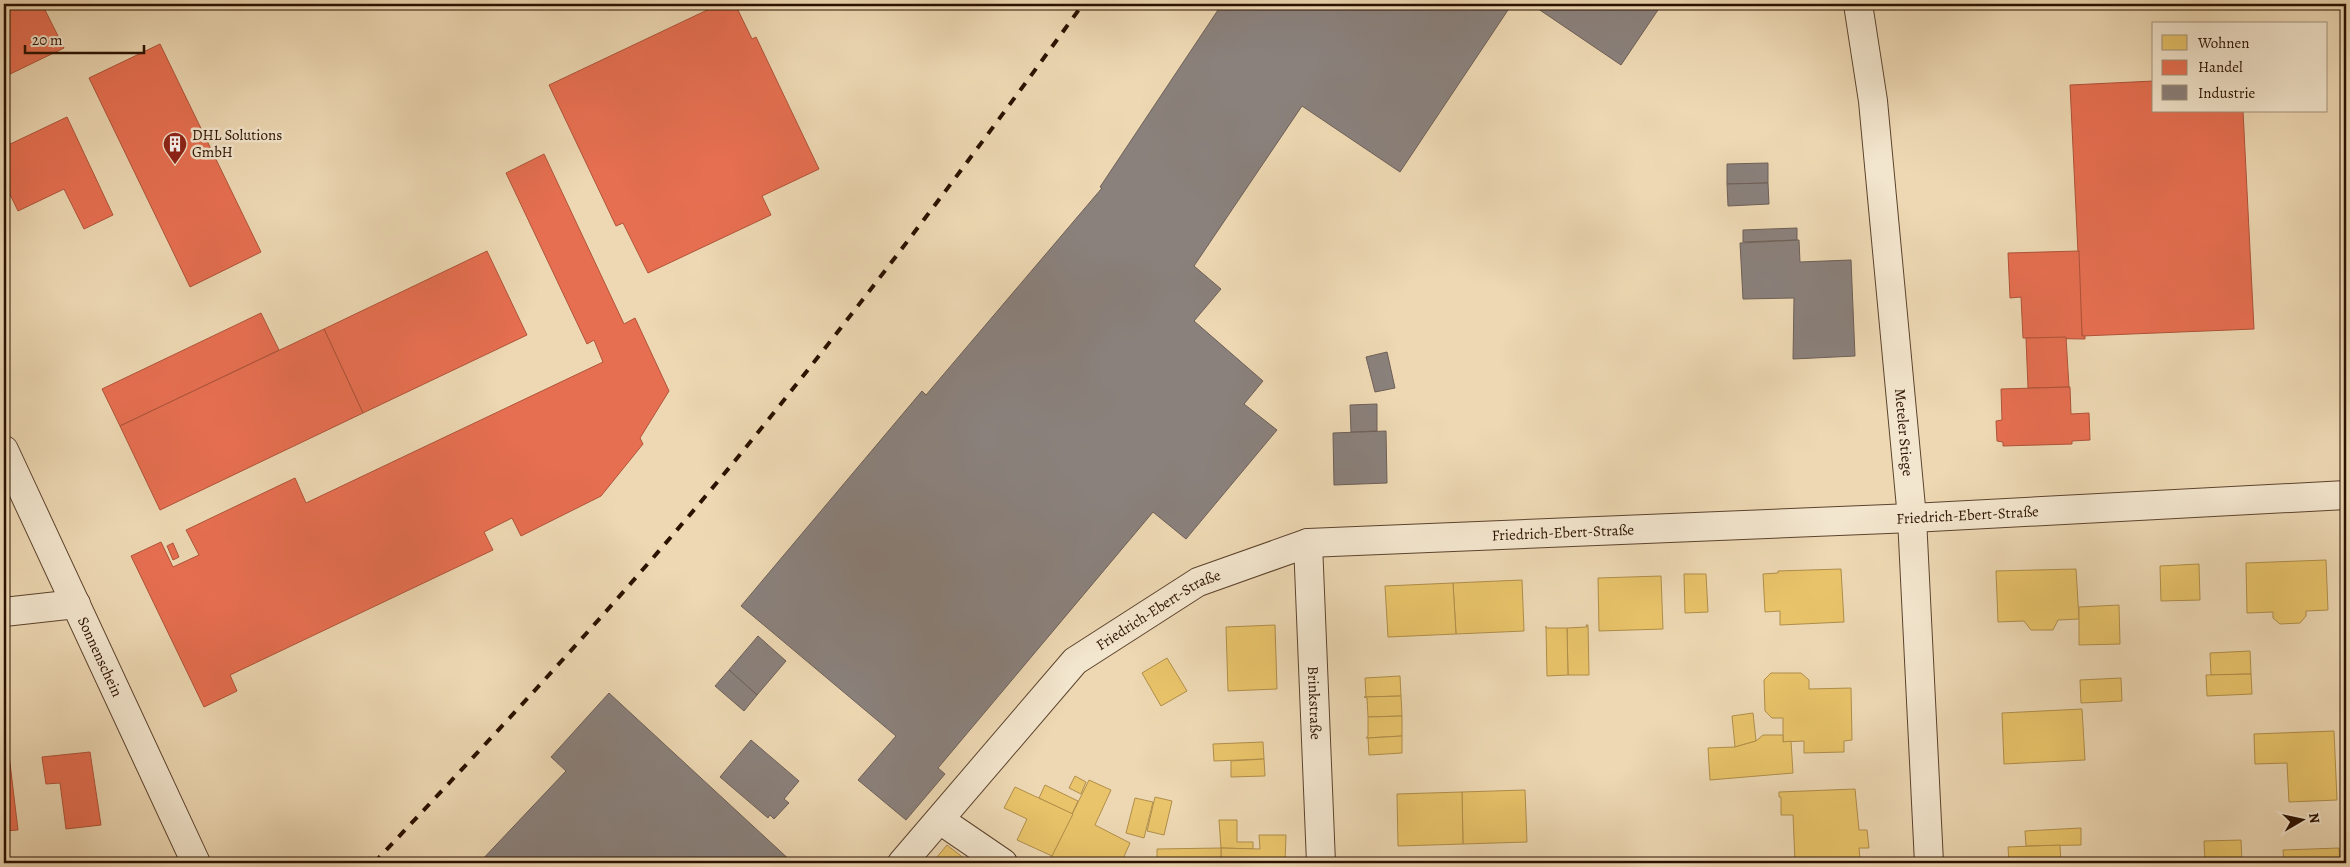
<svg xmlns="http://www.w3.org/2000/svg" width="2350" height="867" viewBox="0 0 2350 867" font-family="Alegreya,serif">
<rect width="100%" height="100%" fill="#edd8b3"/>
<filter id="stains"><feTurbulence type="fractalNoise" baseFrequency=".004" numOctaves="4"/><feColorMatrix values="0 0 0 0 .2 0 0 0 0 .09 0 0 0 0 .02 0 0 0 .5 -.17"/></filter>
<radialGradient id="worn" r=".72"><stop offset=".6" stop-color="#630" stop-opacity="0"/><stop offset="1" stop-color="#630" stop-opacity=".3"/></radialGradient>
<g fill="#e9c46a" stroke="#b08e4a">
<polygon points="2326,560 2328,610 2306,611 2306,616 2300,623 2280,624 2273,618 2273,612 2247,613 2246,563"/>
<polygon points="2199,564 2200,600 2161,601 2160,566"/>
<polygon points="1841,569 1844,622 1780,625 1780,611 1765,612 1763,574 1778,573 1778,571"/>
<polygon points="2076,569 2079,619 2058,620 2053,630 2031,630 2024,621 1998,622 1996,571"/>
<polygon points="1684,574 1706,574 1708,612 1685,613"/>
<polygon points="1661,576 1663,629 1599,631 1598,578"/>
<polygon points="1522,580 1524,631 1456,634 1453,583"/>
<polygon points="1453,583 1456,634 1388,637 1385,586"/>
<polygon points="2119,605 2120,644 2079,645 2079,607"/>
<polygon points="1275,625 1277,689 1228,691 1226,627"/>
<polygon points="1586,625 1588,625 1589,675 1568,675 1567,628 1587,627"/>
<polygon points="1546,626 1546,628 1567,628 1568,675 1547,676"/>
<polygon points="2250,651 2251,674 2211,675 2210,653"/>
<polygon points="1167,658 1187,691 1161,706 1142,673"/>
<polygon points="1771,673 1801,673 1809,680 1809,689 1851,688 1852,740 1844,741 1844,752 1804,753 1804,741 1783,742 1783,718 1772,718 1765,711 1764,680"/>
<polygon points="2251,674 2252,694 2207,696 2206,675"/>
<polygon points="1400,676 1401,696 1366,697 1365,678"/>
<polygon points="2121,678 2122,701 2081,703 2080,680"/>
<polygon points="1401,696 1402,716 1368,717 1367,698 1364,697"/>
<polygon points="2082,709 2085,760 2004,764 2002,713"/>
<polygon points="1753,713 1756,741 1735,747 1732,716"/>
<polygon points="1402,716 1402,736 1366,738 1368,736 1368,717"/>
<polygon points="2334,731 2337,800 2289,802 2287,763 2255,764 2254,734"/>
<polygon points="1763,735 1783,735 1783,742 1791,741 1793,773 1710,780 1708,748 1735,747 1756,741"/>
<polygon points="1402,736 1402,753 1369,755 1368,738"/>
<polygon points="1263,742 1264,759 1214,761 1213,744"/>
<polygon points="1264,759 1265,776 1231,777 1231,761"/>
<polygon points="1075,776 1086,782 1081,794 1069,788"/>
<polygon points="1089,780 1111,790 1095,825 1130,843 1121,863 1064,863 1051,857"/>
<polygon points="1045,785 1078,801 1072,814 1039,798"/>
<polygon points="1015,787 1073,814 1052,856 1017,840 1027,819 1004,808"/>
<polygon points="1855,789 1859,830 1867,830 1869,848 1859,848 1860,859 1795,862 1793,815 1781,815 1781,797 1779,797 1779,792"/>
<polygon points="1525,790 1527,842 1463,844 1462,792"/>
<polygon points="1462,792 1463,844 1398,846 1397,794"/>
<polygon points="1155,797 1172,801 1164,835 1147,831"/>
<polygon points="1135,798 1153,802 1144,838 1126,833"/>
<polygon points="1219,820 1237,820 1237,842 1253,842 1253,849 1221,848"/>
<polygon points="2081,828 2081,845 2026,846 2025,831"/>
<polygon points="1259,835 1286,835 1285,863 1221,863 1221,848 1260,849"/>
<polygon points="2241,840 2242,863 2205,862 2204,841"/>
<polygon points="947,845 970,863 932,863"/>
<polygon points="2060,845 2061,863 2009,863 2008,847"/>
<polygon points="1221,848 1221,863 1157,863 1157,849"/>
<polygon points="2339,848 2340,863 2284,863 2283,850"/>
</g>
<g fill="#e76f51" stroke="#af5339">
<polygon points="4,4 42,4 64,48 4,77"/>
<polygon points="720,4 735,4 752,39 756,37 819,169 762,196 771,215 648,273 623,223 616,226 549,85"/>
<polygon points="160,44 261,252 190,287 89,78"/>
<polygon points="2154,81 2154,111 2243,111 2254,329 2082,336 2070,85"/>
<polygon points="67,117 113,215 84,229 64,189 18,211 4,182 4,147"/>
<polygon points="544,154 624,324 635,318 669,391 640,438 643,444 601,496 521,536 512,518 484,532 493,550 230,675 237,691 204,707 131,556 161,542 173,567 199,555 186,530 295,478 306,503 603,362 594,340 587,344 506,173"/>
<polygon points="487,251 527,335 363,413 324,329"/>
<polygon points="2079,251 2082,336 2085,336 2085,339 2023,338 2021,297 2010,298 2008,253"/>
<polygon points="261,313 279,350 120,426 102,389"/>
<polygon points="324,329 363,413 160,510 120,426"/>
<polygon points="2066,337 2069,387 2028,388 2026,338"/>
<polygon points="2070,387 2071,414 2089,413 2090,440 2072,441 2072,444 2003,446 2003,442 1997,441 1996,421 2002,420 2001,389"/>
<polygon points="173,543 179,557 173,560 167,546"/>
<polygon points="90,752 101,825 66,829 60,783 46,784 42,757"/>
<polygon points="4,755 9,755 18,830 4,831"/>
</g>
<g fill="#8a817c" stroke="#6e5f57">
<polygon points="1222,4 1512,4 1400,172 1302,106 1194,266 1221,289 1194,321 1263,381 1244,404 1277,430 1186,539 1153,512 938,768 945,774 906,820 858,780 896,736 741,606 922,391 926,395 1102,188 1100,187"/>
<polygon points="1531,4 1662,4 1621,65"/>
<polygon points="1768,163 1768,183 1727,184 1727,164"/>
<polygon points="1768,183 1769,204 1728,206 1727,184"/>
<polygon points="1797,228 1797,240 1743,242 1743,230"/>
<polygon points="1799,240 1800,262 1851,260 1855,356 1793,359 1794,298 1743,299 1740,243"/>
<polygon points="1387,352 1395,388 1375,392 1366,357"/>
<polygon points="1377,404 1377,431 1351,432 1350,405"/>
<polygon points="1386,431 1387,483 1334,485 1333,433"/>
<polygon points="758,636 786,661 757,695 729,670"/>
<polygon points="729,670 757,695 744,711 715,686"/>
<polygon points="609,693 793,863 479,863 566,771 551,757"/>
<polygon points="751,740 799,781 784,799 789,803 774,819 770,815 768,818 720,777"/>
</g>
<g fill="none" stroke-linecap="round" stroke-linejoin="round">
<defs>
<g id="minor">
<path id="s1" d="M1858 4 1873 101 1912 518 1929 863"/>
<path id="s2" d="M4 450 196 863"/>
<path id="s3" d="M1308 543 1321 863"/>
<polyline points="4,612 76,604"/>
<polyline points="940,820 1003,863"/>
<path id="s4" d="M902 863 1075 661 1198 582 1308 543 1912 518 2346 495"/>
</g>
</defs>
<use href="#minor" stroke="#5c432d" stroke-width="30"/>
<use href="#minor" stroke="#f3e6ce" stroke-width="28"/>
<path stroke="#2b1100" stroke-width="4" stroke-dasharray="9 9" stroke-linecap="butt" d="M374 863C503 726 632 588 751 441 866 299 976 152 1083 4"/>
</g>
<defs>
<symbol id="building-pin" viewBox="-11 -11 22 30"><path d="M0 17L-7.5 6A9.5 9.5 0 1 1 7.5 6Z" fill="#8f2418" stroke="#f3e6ce"/><path d="M-4-6H4V6H1V3H-1V6H-4ZM-2.5-4.3h1.7v1.8h-1.7ZM.8-4.3h1.7v1.8H.8ZM-2.5-1h1.7V.8h-1.7ZM.8-1h1.7V.8H.8Z" fill="#fff"/></symbol>
</defs>
<g fill-rule="evenodd">
<use href="#building-pin" x="161" y="130" width="28" height="38"/>
</g>
<g text-anchor="middle" stroke-width="5" stroke-linejoin="round" paint-order="stroke">
<g font-size="15" fill="#2b1100" stroke="#f3e6ce" text-anchor="start">
<text x="192" y="140">DHL Solutions<tspan x="192" dy="17">GmbH</tspan></text>
</g>
<g font-size="15" fill="#2b1100" stroke="#f3e6ce">
<text dy="5" stroke="none"><textPath href="#s1" startOffset="431">Meteler Stiege</textPath></text>
<text dy="5" stroke="none"><textPath href="#s4" startOffset="1189">Friedrich-Ebert-Straße</textPath></text>
<text dy="5" stroke="none"><textPath href="#s4" startOffset="784">Friedrich-Ebert-Straße</textPath></text>
<text dy="5" stroke="none"><textPath href="#s4" startOffset="364">Friedrich-Ebert-Straße</textPath></text>
<text dy="5" stroke="none"><textPath href="#s2" startOffset="228">Sonnenschein</textPath></text>
<text dy="5" stroke="none"><textPath href="#s3" startOffset="160">Brinkstraße</textPath></text>
</g>
</g>
<rect width="2350" height="867" fill="none" stroke="#edd8b3" stroke-width="20"/>
<rect x="5" y="5" width="2340" height="857" fill="none" stroke="#2b1100" stroke-width="2.5"/>
<rect x="10" y="10" width="2330" height="847" fill="none" stroke="#2b1100"/>
<rect x="2152" y="22" width="175" height="90" fill="#f3e6ce" stroke="#a3917c"/>
<rect x="2162" y="35" width="25" height="15" fill="#e9c46a" stroke="#a3917c"/>
<text x="2198" y="48" font-size="15" fill="#2b1100">Wohnen</text>
<rect x="2162" y="60" width="25" height="15" fill="#e76f51" stroke="#a3917c"/>
<text x="2198" y="72" font-size="15" fill="#2b1100">Handel</text>
<rect x="2162" y="85" width="25" height="15" fill="#8a817c" stroke="#a3917c"/>
<text x="2198" y="98" font-size="15" fill="#2b1100">Industrie</text>
<g transform="translate(2302 820) rotate(81)" stroke="#f3e6ce" stroke-width="4" paint-order="stroke">
<path d="M0-4L9 19L0 12L-9 19Z" fill="#2b1100"/>
<text y="-8" font-size="14" font-weight="bold" text-anchor="middle" fill="#2b1100">N</text>
</g>
<path d="M25 45v8h119v-8" fill="none" stroke="#2b1100" stroke-width="2.5"/>
<text x="32" y="45" font-size="15" fill="#2b1100" stroke="#f3e6ce" stroke-width="4" paint-order="stroke">20 m</text>
<rect width="100%" height="100%" filter="url(#stains)"/>
<rect width="100%" height="100%" fill="url(#worn)"/>
</svg>
